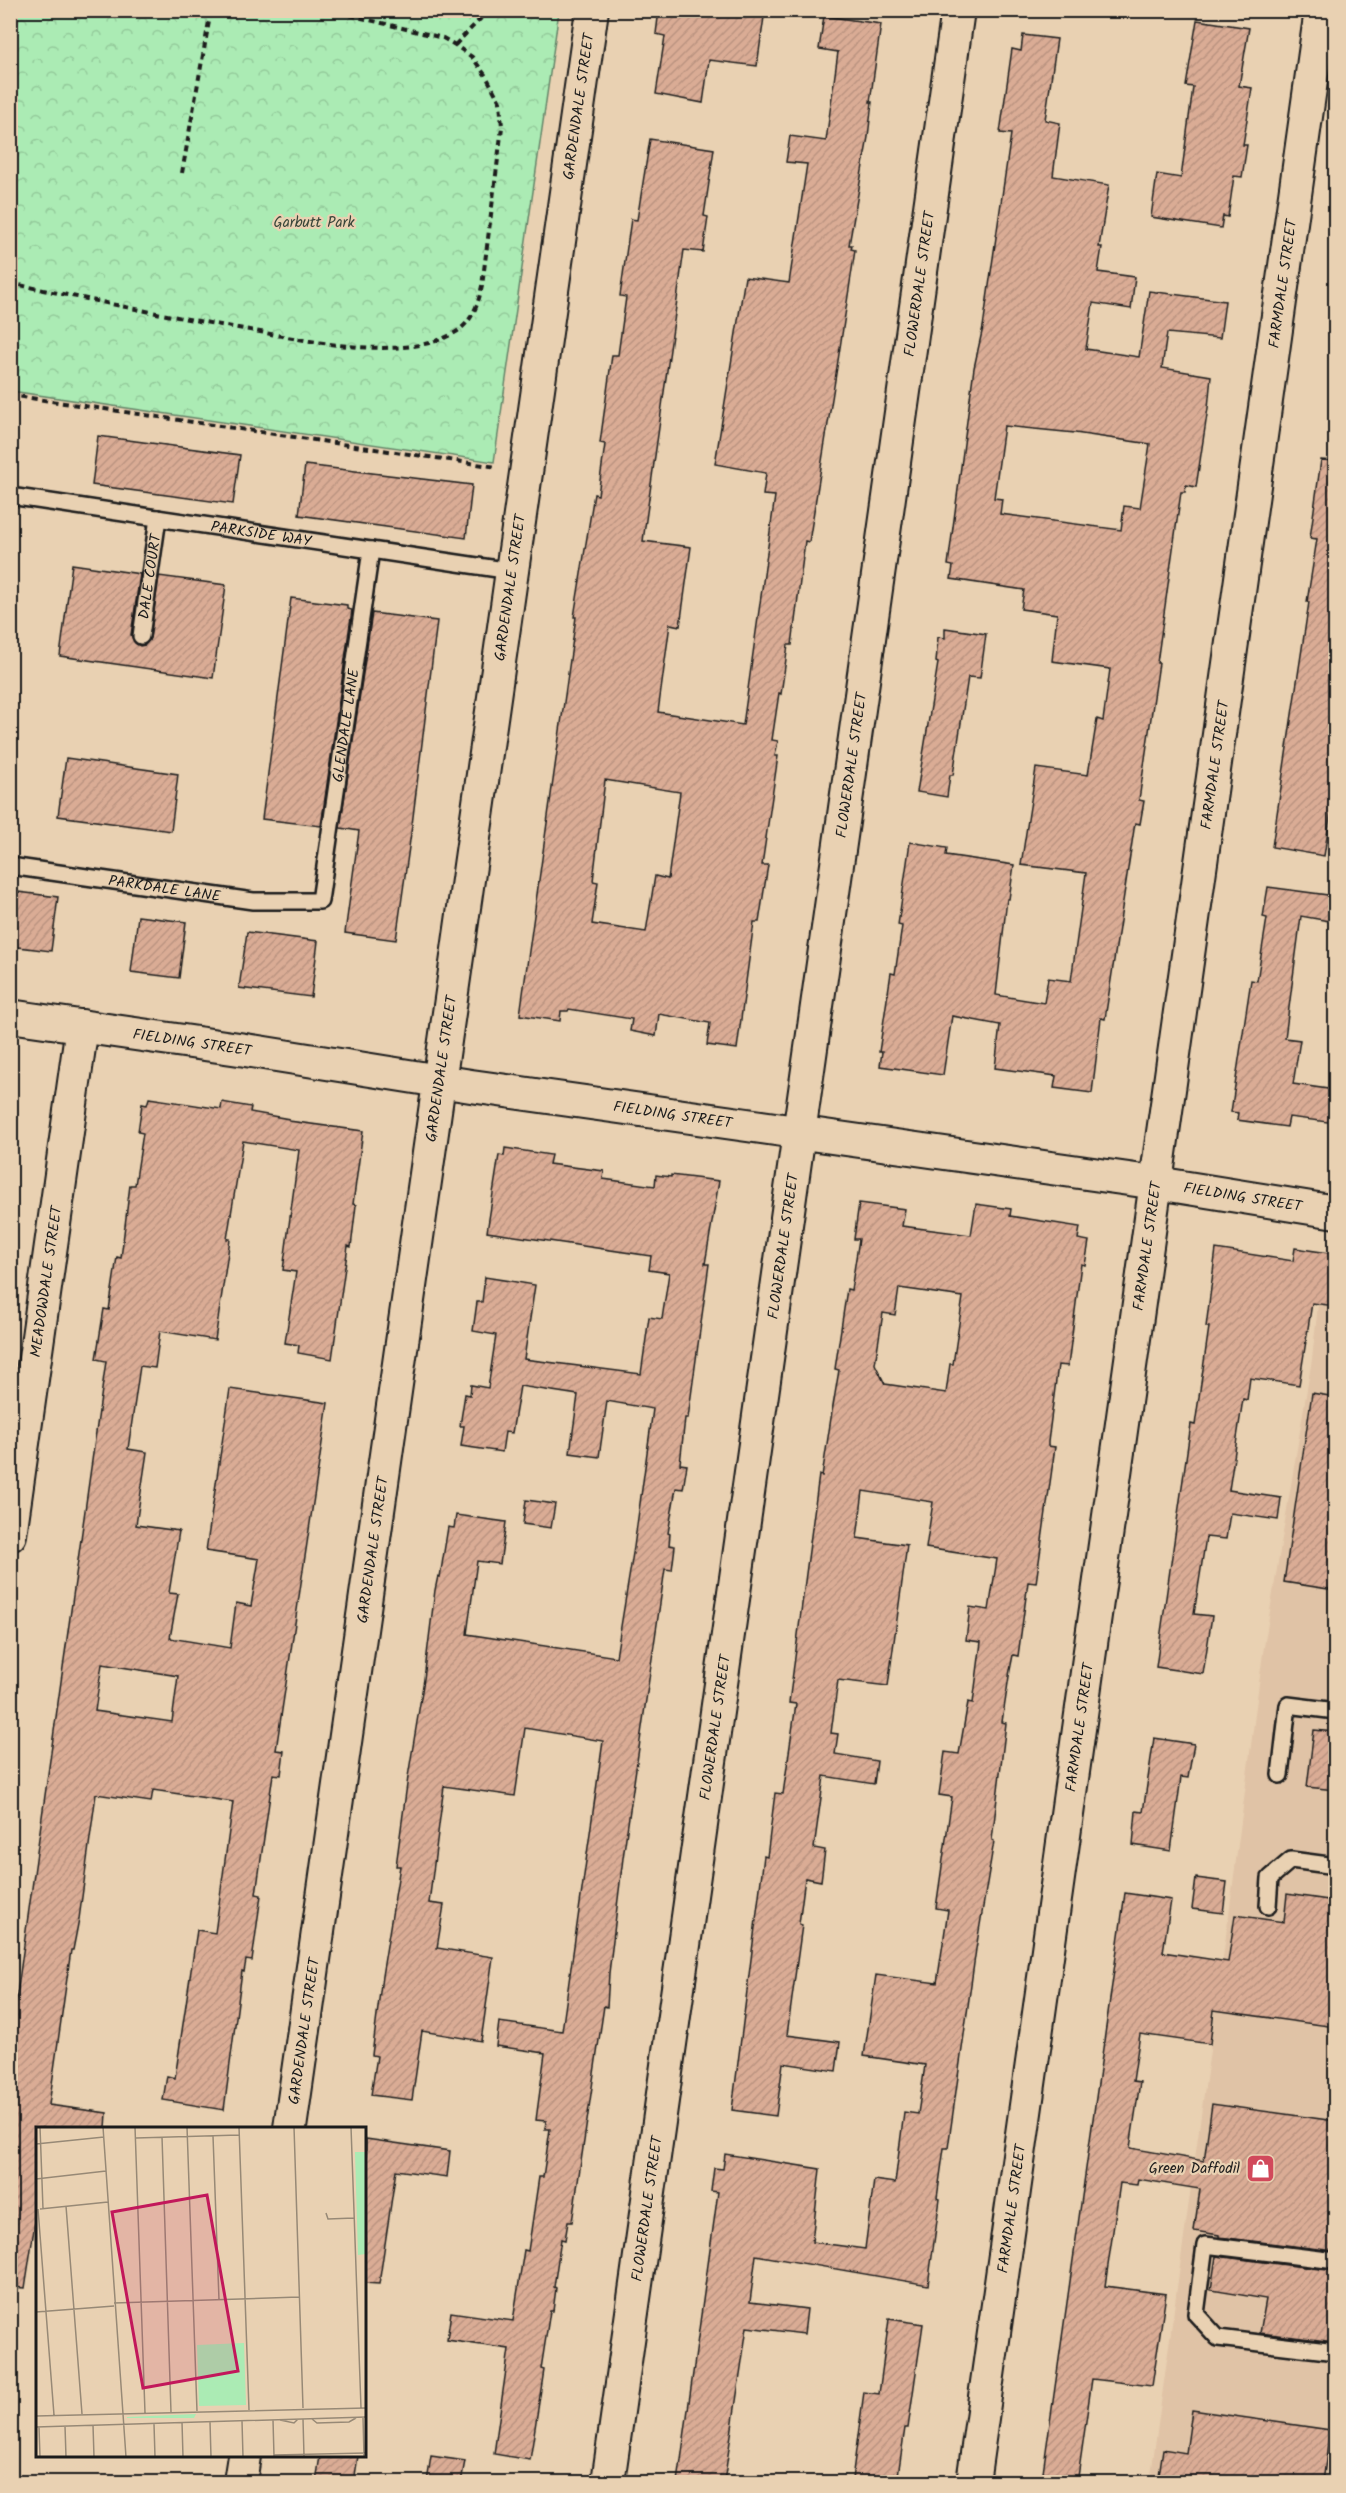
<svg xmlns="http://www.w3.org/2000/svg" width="1346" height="2493" viewBox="0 0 1346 2493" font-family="Kalam,sans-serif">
<defs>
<pattern id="forest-crowns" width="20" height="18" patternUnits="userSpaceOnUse" patternTransform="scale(1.5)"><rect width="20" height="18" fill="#abebb4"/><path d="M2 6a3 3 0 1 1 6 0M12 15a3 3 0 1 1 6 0" fill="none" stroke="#93c99a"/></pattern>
<pattern id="building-hatch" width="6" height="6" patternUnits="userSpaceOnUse" patternTransform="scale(1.5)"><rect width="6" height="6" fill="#daac95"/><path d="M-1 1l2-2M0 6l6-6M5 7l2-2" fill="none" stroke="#ba9380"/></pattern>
</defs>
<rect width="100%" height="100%" fill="#e9d1b2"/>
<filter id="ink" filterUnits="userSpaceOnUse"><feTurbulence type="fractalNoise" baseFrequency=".0167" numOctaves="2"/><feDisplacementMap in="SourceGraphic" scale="12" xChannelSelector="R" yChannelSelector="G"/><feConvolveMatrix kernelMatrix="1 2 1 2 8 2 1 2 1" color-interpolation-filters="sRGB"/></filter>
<g filter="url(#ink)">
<polygon fill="#e0c3a6" points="1324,1251 1335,1253 1335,2482 1150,2482 1229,1914 1263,1653 1312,1359"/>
<polygon fill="url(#forest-crowns)" stroke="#648468" stroke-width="1.5" points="11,10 559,11 494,462 11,391"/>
<g fill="url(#building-hatch)" stroke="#1c1c1c" stroke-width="1.5" fill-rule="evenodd">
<polygon points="659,10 765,10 757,66 709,60 703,103 656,94 665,36 656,34"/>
<path d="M824 16 881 24 870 102H872L868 137 849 245H852L851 249 855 250 835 380 809 542 805 541 792 645H788L781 694 779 693 772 740 778 741 775 756H778L762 865H768L759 922H754L737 1049 707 1045 710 1023 659 1014 656 1036 630 1031 632 1019 569 1009 568 1011H561L560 1021 520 1015 576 617H574L594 494 598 495 605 444 600 443 612 355H618L626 297 620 296 631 219 637 220 650 139 714 149 704 216 708 217 703 252 684 250 643 541 691 547 680 626 670 624 658 712 743 725 775 496 763 495 766 473 715 464 745 277 789 283 807 164 786 162 790 136 826 141 838 52 819 49ZM605 780 680 792 668 879 655 876 646 932 592 924 598 882 593 881Z"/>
<polygon points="1197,20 1249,28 1239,86 1252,88 1243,145 1247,145 1242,177 1234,176 1228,217 1223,216 1221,228 1151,217 1157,174 1181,178 1193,87 1186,86"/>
<path d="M1023 35 1057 39 1045 120 1060 123 1053 176 1109 185 1099 247H1102L1098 272 1135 277 1131 309 1093 303 1086 349 1139 357 1149 291 1225 301 1220 338 1167 333 1162 368 1211 376 1208 408 1196 487 1186 485 1185 492H1181L1157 663H1159L1139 800 1144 801 1140 824 1135 823 1105 1019 1101 1018 1092 1093 1054 1088 1056 1076 995 1068 1000 1025 952 1016 943 1075 880 1066 882 1052H879L891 973 895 974 902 926 898 925 910 842 947 848 946 855 1014 865 1009 899H1007L996 995 1044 1003 1048 978 1071 981 1086 873 1021 865 1036 768 1088 775 1097 719 1103 721 1110 669 1052 661 1057 614 1021 609 1024 590 951 579 953 566 948 565 974 368 983 327 1011 134 1000 133 1012 49 1021 51ZM1004 426 1075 433 1150 444 1140 508 1124 506 1121 530 1000 514 1002 499 994 498Z"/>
<polygon points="98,436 240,455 233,504 92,485"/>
<polygon points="1321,460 1335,461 1335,680 1331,710 1335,711 1335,784 1324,856 1272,847 1309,602 1307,602 1317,539 1310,538"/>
<polygon points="305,465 472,485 466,538 299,515"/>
<polygon points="72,564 140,574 131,635 135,643 140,646 145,645 150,638 159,576 226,585 213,678 60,656"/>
<polygon points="291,598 347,605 347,609 352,610 321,826 262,819"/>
<polygon points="372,613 437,621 411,833 396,940 345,933 359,831 340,828"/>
<polygon points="945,628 986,634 980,678 968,677 953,775 950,775 947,797 917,792 938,663 936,662 938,637 945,638"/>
<polygon points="66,758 178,774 171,831 58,816"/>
<polygon points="1268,887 1335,896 1335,922 1301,916 1285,1038 1300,1040 1293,1084 1335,1090 1335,1123 1289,1117 1287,1127 1237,1120 1238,1113 1231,1112 1251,980 1257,981 1267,918 1263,917"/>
<polygon points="10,891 58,897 51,951 10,946"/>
<polygon points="138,916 186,922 179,978 131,972"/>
<polygon points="247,932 318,941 311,997 239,988"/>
<path d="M149 1098 221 1109 222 1102 251 1107 250 1112 289 1119V1121L363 1131 353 1204 356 1205 351 1247 348 1246 332 1359 298 1353 299 1345 285 1343 296 1272 283 1270 299 1150 243 1141 227 1239H230L215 1340 160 1331 155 1368 140 1366 128 1449 147 1452 136 1525 179 1531 169 1593 178 1594 170 1638 230 1648 236 1603 251 1606 259 1559 206 1551 230 1389 328 1403 276 1750 284 1751 281 1775 273 1774 256 1894 261 1895 252 1961 246 1960 244 1972 242 1971 224 2110 163 2100 167 2076 175 2078 197 1930 215 1933 233 1802 153 1790 151 1802 96 1794 79 1919 73 1950H71L49 2105 107 2113 106 2128H38V2203L25 2288 10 2287V2052L15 2009 106 1361 96 1359 104 1309 109 1310 117 1257 121 1258 130 1185H135L143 1133 138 1132 142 1104 147 1105ZM102 1664 178 1676 172 1722 95 1711Z"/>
<polygon points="505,1148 551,1155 549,1164 604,1171 603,1179 655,1186 656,1175 671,1177 671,1175 719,1181 705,1264 709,1264 688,1418 685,1418 680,1464 687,1465 683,1489 676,1488 668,1533 670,1534 669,1545 675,1546 672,1570 665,1569 623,1858 609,1973 607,2007 604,2006 572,2222 568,2222 565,2240 561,2239 554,2287 556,2288 553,2311 550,2311 541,2369 544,2370 530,2460 494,2454 509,2349 447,2340 451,2312 513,2321 524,2250 528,2251 539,2177 543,2177 550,2129 545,2129 546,2121 536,2120 545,2053 496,2046 499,2022 562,2031 603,1741 525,1728 515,1796 444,1786 429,1903 444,1905 437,1948 493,1957 481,2041 422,2031 412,2100 371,2095 377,2056 372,2055 382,1976 400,1866 396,1866 408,1777 424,1679 435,1590 438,1576 440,1577 448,1527 454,1528 456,1515 506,1522 500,1564 477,1561 467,1634 616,1657 634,1547 653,1409 607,1401 599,1457 570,1453 578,1395 520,1386 512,1433 505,1432 502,1452 461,1446 464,1426 460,1426 465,1394 470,1395 471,1385 488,1388 496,1335 473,1331 477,1302 482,1302 485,1277 535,1285 524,1359 641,1374 649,1317 662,1319 669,1273 649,1270 651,1256 487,1232 499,1155 504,1156"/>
<path d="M859 1203 905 1209 902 1226 971 1235 976 1204 1011 1209 1010 1216 1080 1227 1078 1239 1089 1241 1085 1265 1081 1264 1068 1366 1058 1365 1048 1442V1446L1055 1447 1036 1583 1028 1582 1018 1656 1013 1655 1010 1670 1002 1722 1006 1723 992 1840 994 1841 976 1949 948 2148H944L937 2198 940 2199 928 2285 756 2255 750 2302 807 2309 804 2334 747 2327 724 2482H678L718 2192 711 2191 714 2168 723 2169 725 2154 820 2169 812 2242 865 2249 874 2180 895 2183 904 2112 918 2114 925 2065 864 2056 876 1975 937 1983 948 1910 936 1908 952 1797 939 1795 945 1752 959 1754 968 1702 973 1703 981 1642 966 1640 970 1607 989 1610 997 1559 926 1548 933 1502 863 1491 857 1538 907 1545 888 1686 838 1680 831 1733 838 1734 835 1754 877 1761 874 1784 824 1776 814 1848 825 1850 821 1881 805 1878 799 1924 802 1925 787 2035 840 2042 836 2071 783 2063 776 2116 732 2110 764 1856 767 1857 775 1793 783 1794 796 1704 789 1703 819 1475 822 1476 831 1418 839 1370 835 1369 847 1289 851 1290 859 1239H854ZM899 1288 963 1297 953 1364H950L946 1393 885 1384 875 1364 883 1313 895 1315Z"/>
<polygon points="1295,1248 1335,1254 1335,1306 1312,1303 1299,1385 1250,1378 1247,1400 1243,1399 1229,1490 1281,1498 1278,1520 1230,1513 1226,1539 1206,1537 1194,1614 1212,1616 1203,1674 1156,1667 1191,1424 1195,1425 1209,1327 1206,1327 1216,1249 1293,1261"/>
<polygon points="1312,1393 1335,1397 1335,1590 1284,1582"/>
<polygon points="526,1500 555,1504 551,1528 523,1524"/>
<polygon points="1314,1730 1335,1732 1335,1790 1307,1787"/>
<polygon points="1154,1738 1194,1744 1188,1778 1181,1777 1171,1851 1133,1845 1136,1811 1143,1812"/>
<polygon points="1196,1878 1227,1882 1223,1913 1192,1909"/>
<polygon points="1125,1893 1171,1900 1163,1952 1228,1962 1235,1915 1284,1922 1287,1894 1335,1901 1335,2027 1214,2010 1210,2044 1140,2034 1133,2081 1140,2082 1130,2148 1204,2161 1212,2104 1335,2121 1335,2251 1219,2237 1219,2235 1194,2231 1200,2189 1138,2179 1137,2185 1120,2183 1105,2286 1166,2294 1152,2386 1092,2379 1078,2477 1043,2472"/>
<polygon points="366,2139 450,2151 447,2177 396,2170 379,2284 364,2283"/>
<polygon points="1216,2256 1335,2271 1335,2342 1260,2333 1266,2299 1211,2290"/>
<polygon points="889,2319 923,2324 908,2428 905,2428 897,2482 853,2482 854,2479 852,2479 864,2392 879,2394"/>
<polygon points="1192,2410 1330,2430 1323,2482 1158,2482 1163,2449 1186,2453"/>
<polygon points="320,2456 358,2456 354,2482 316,2482"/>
<polygon points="431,2456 465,2461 461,2482 427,2482"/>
</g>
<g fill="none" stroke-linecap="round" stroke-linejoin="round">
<defs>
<g id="service">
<path id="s1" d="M10 496 511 571"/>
<path id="s2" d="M141 636 158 518"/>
<path id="s3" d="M10 866 253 901H320L371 550"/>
<polyline points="1280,1775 1288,1705 1336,1711"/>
<polyline points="1268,1906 1270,1878 1291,1860 1336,1866"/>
<polyline points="1336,2261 1205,2245 1196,2314 1218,2338 1336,2352"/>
</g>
<g id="minor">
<path id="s4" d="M10 1016 239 1049 471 1086 1157 1183 1336 1212"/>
<path id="s5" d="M10 1535 82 1026"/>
<path id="s6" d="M290 2128 592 10"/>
<polyline points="240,2482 244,2456"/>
<path id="s7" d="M608 2482 958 10"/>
<path id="s8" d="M973 2482 1321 10"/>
</g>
</defs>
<use href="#service" stroke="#1c1c1c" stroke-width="20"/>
<use href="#minor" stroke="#1c1c1c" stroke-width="36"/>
<g stroke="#1c1c1c" stroke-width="4" stroke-dasharray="6 4.5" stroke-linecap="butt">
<polyline points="455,45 489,10"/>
<polyline points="182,173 211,10"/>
<path d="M10 283C86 299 162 315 238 328 298 338 401 365 456 332 473 321 478 304 482 286L502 127 500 102 486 76 472 57 455 45 443 38 329 10"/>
<polyline points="10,395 497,467"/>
</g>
<use href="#service" stroke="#e9d1b2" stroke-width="15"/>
<use href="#minor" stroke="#e9d1b2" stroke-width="32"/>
</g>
</g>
<defs>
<symbol id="shop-square" viewBox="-11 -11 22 22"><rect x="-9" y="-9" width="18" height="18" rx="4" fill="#d1495b" stroke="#e9d1b2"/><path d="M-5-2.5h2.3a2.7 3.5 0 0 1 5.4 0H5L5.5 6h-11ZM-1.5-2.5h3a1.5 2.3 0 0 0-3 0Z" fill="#fff"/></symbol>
</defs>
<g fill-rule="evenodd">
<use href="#shop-square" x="1244" y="2152" width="33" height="33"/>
</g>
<g text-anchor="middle" stroke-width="4.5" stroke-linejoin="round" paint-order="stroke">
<g font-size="15" fill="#1c1c1c" stroke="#e9d1b2">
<text dy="5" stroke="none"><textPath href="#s6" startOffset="2042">GARDENDALE STREET</textPath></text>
<text dy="5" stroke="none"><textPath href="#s7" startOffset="2220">FLOWERDALE STREET</textPath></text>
<text dy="5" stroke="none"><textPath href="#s8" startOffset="2220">FARMDALE STREET</textPath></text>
<text dy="5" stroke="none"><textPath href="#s1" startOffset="254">PARKSIDE WAY</textPath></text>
<text dy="5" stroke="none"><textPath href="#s2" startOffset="60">DALE COURT</textPath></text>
<text dy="5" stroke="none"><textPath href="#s6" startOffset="1556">GARDENDALE STREET</textPath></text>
<text dy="5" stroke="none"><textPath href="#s3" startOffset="490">GLENDALE LANE</textPath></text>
<text dy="5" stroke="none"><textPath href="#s7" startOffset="1734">FLOWERDALE STREET</textPath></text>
<text dy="5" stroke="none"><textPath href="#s8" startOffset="1734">FARMDALE STREET</textPath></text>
<text dy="5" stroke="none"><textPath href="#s3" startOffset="156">PARKDALE LANE</textPath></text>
<text dy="5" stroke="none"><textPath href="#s4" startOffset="184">FIELDING STREET</textPath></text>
<text dy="5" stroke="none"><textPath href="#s6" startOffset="1070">GARDENDALE STREET</textPath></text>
<text dy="5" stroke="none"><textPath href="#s4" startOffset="670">FIELDING STREET</textPath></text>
<text dy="5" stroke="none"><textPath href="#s4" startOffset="1246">FIELDING STREET</textPath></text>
<text dy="5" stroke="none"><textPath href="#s7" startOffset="1248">FLOWERDALE STREET</textPath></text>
<text dy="5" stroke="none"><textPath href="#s8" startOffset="1248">FARMDALE STREET</textPath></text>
<text dy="5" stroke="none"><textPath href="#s5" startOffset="256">MEADOWDALE STREET</textPath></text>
<text dy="5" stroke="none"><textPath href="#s6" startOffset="584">GARDENDALE STREET</textPath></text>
<text dy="5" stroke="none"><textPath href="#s7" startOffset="762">FLOWERDALE STREET</textPath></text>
<text dy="5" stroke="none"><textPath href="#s8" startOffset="762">FARMDALE STREET</textPath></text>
<text dy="5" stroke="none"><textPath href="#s6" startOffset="98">GARDENDALE STREET</textPath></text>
<text dy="5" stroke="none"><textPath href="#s7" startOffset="276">FLOWERDALE STREET</textPath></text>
<text dy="5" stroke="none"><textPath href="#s8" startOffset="276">FARMDALE STREET</textPath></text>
</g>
<g font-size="15" fill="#39453a" stroke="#e9d1b2">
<text x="314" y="227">Garbutt Park</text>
</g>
<g font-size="15" fill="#1c1c1c" stroke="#e9d1b2" text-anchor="end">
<text x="1240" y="2173">Green Daffodil</text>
</g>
</g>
<g transform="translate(36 2127)">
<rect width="330" height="330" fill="#e9d1b2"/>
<path d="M160 287 158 291H91V290Z" fill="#abebb4"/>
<path d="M319 25H329L330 127 322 128ZM208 216 210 278 163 279 161 218Z" fill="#abebb4"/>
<path fill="none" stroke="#978976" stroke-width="1.5" d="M4 0 7 82M67 0 90 330M99 0 109 286M151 0 161 284M203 0 213 283M258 0 267 281M315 0 325 281M177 9 183 173M126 10 135 285M100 11 203 8M0 17 68 10M0 52 70 44M30 79 46 287M2 82 18 288M4 82 72 75M290 86 292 92 318 91M78 176 263 170M0 185 78 179M0 289 330 281M327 290 328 330M267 292 268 329M276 292 281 296 313 295 320 291M237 293 238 329M244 293 258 296 262 292M206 294 207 330M146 295 147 330M174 295 175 330M118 297 119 330M57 298 58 330M29 299 30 330M0 300 330 290M3 300 4 330M238 328 330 326"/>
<path fill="#c2185b" fill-opacity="0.15" stroke="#c2185b" stroke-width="3" d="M171 68 202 244 107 261 76 85Z"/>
<rect width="330" height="330" fill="none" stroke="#1c1c1c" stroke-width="3"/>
</g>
<rect width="1346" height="2493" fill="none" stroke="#e9d1b2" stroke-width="36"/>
<rect x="18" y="18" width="1310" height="2457" fill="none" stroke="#1c1c1c" stroke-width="2" filter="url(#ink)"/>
</svg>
